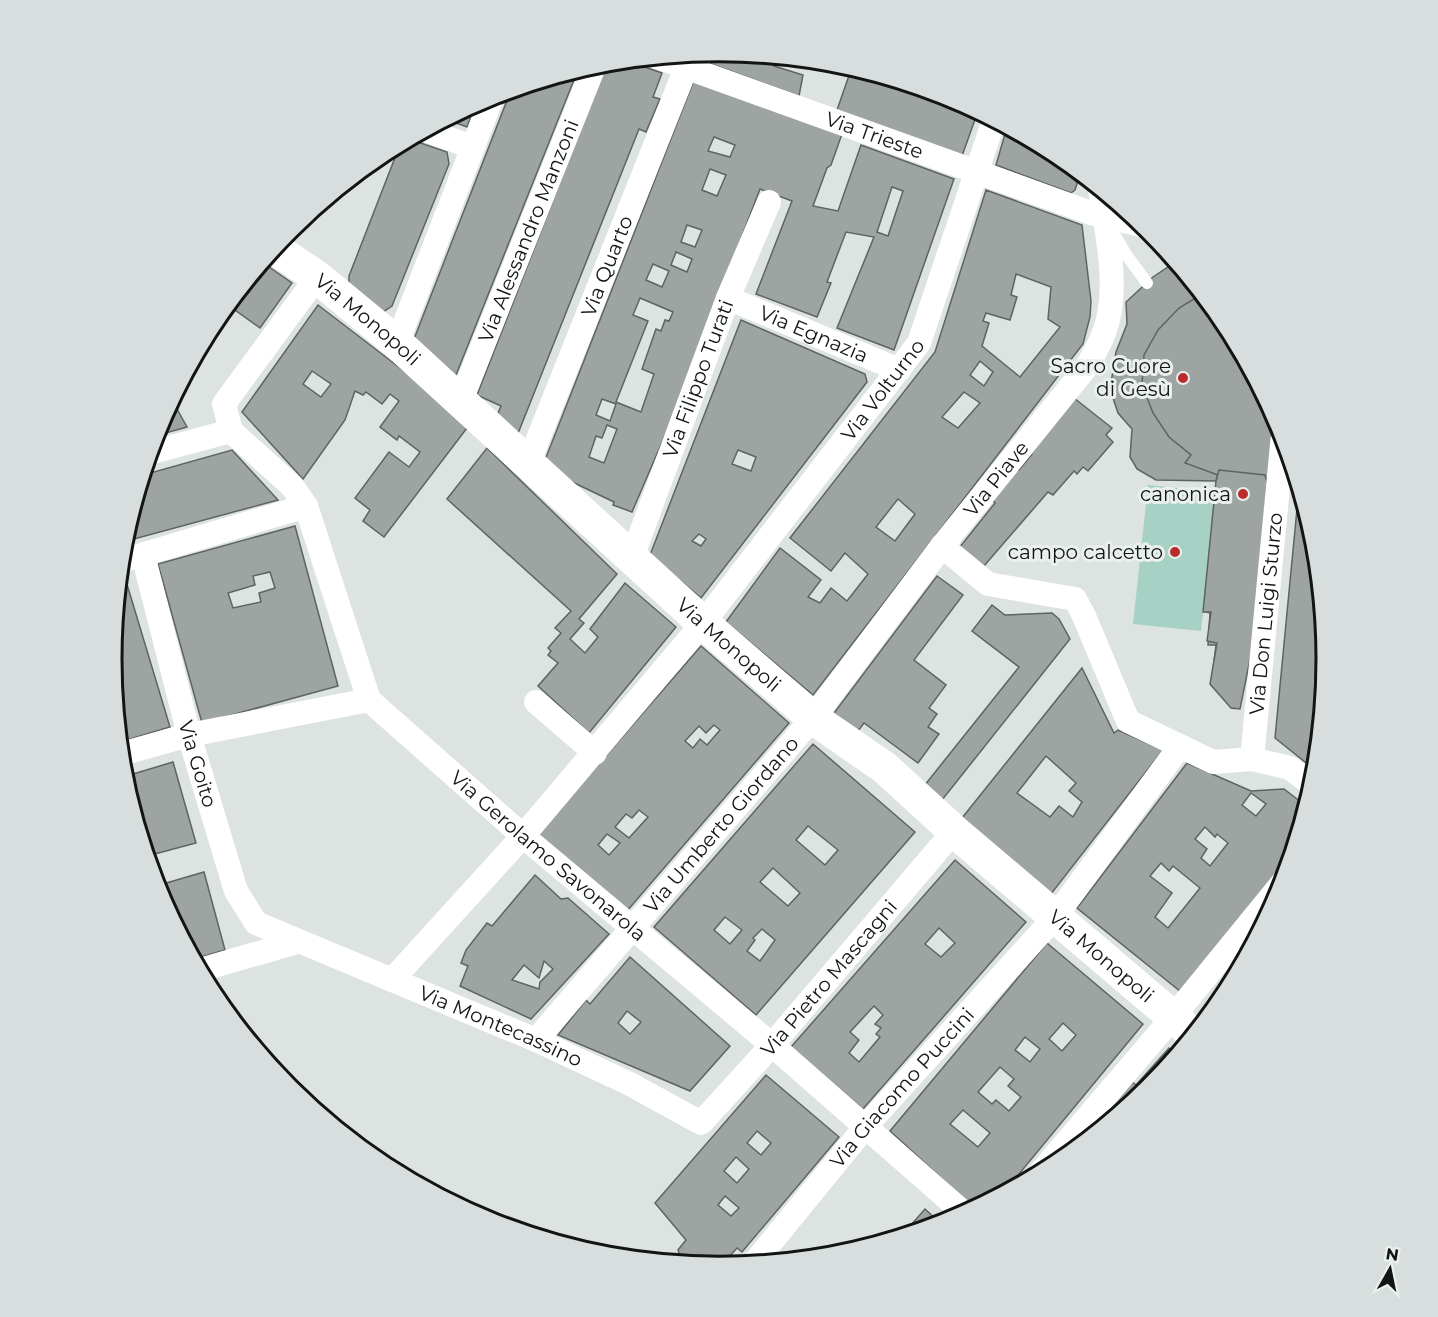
<svg xmlns="http://www.w3.org/2000/svg" width="1438" height="1317" viewBox="0 0 1438 1317" font-family="Montserrat,sans-serif">
<rect width="100%" height="100%" fill="#dce3e1"/>
<polygon fill="#a8d1c5" points="1148,485 1216,492 1201,631 1133,624"/>
<g fill="#9da4a2" stroke="#5d6462" stroke-width="1.5" fill-rule="evenodd">
<polygon points="719,51 778,57 774,66 803,75 799,96 684,54"/>
<polygon points="625,60 662,73 653,97 660,99 646,132 639,129 517,436 496,418 501,406 477,395 607,62"/>
<polygon points="852,67 952,97 978,111 962,156 837,110"/>
<polygon points="578,70 456,375 414,339 511,90"/>
<path d="M694 80 842 134 831 165 827 168 813 206 838 211 861 145 954 179 894 350 837 328 874 237 846 232 827 282 831 283 817 317 756 294 792 201 760 189 675 412 632 512 613 505 614 502 566 479 545 460ZM714 137 735 145 730 157 708 151ZM710 169 726 175 717 196 702 190ZM892 187 903 191 888 236 877 232ZM687 225 702 230 695 247 681 242ZM676 252 692 259 687 272 671 265ZM653 264 669 271 662 287 646 280ZM640 298 673 312 669 321 665 320 661 331 656 329 642 369 654 374 641 412 616 402 648 321 633 315ZM602 399 616 404 610 421 596 415ZM607 425 617 429 604 463 589 457 596 436 602 438Z"/>
<polygon points="476,103 467,127 445,119"/>
<polygon points="1007,127 1057,154 1075,168 1077,184 1075,190 1071,193 996,165"/>
<polygon points="409,139 447,152 449,164 392,306 383,312 349,289 349,276 398,150 402,153 407,140"/>
<path d="M986 190 1082 225 1091 301 1090 317 1083 344 813 695 726 622 780 548 821 580 808 597 820 603 831 588 847 601 868 574 845 553 831 571 790 538 935 352ZM1016 274 1051 287 1048 319 1060 327 1020 377 982 346 989 323 983 321 986 313 1010 320 1017 297 1011 295ZM980 361 993 372 984 386 970 375ZM964 392 980 403 958 428 942 417ZM898 499 915 514 895 541 876 527Z"/>
<polygon points="262,262 292,283 260,328 228,305"/>
<polygon points="1174,263 1177,263 1224,321 1271,408 1265,475 1219,470 1216,481 1156,480 1137,469 1130,457 1132,429 1118,413 1110,389 1116,352 1127,324 1126,302 1153,277"/>
<polygon points="1202,294 1224,321 1273,413 1271,437 1275,438 1256,618 1253,618 1250,649 1240,649 1233,708 1211,685 1216,645 1208,645 1210,613 1206,612 1218,475 1185,463 1191,455 1169,437 1153,413 1142,385 1144,355 1158,330 1179,308"/>
<path d="M318 305 430 391 467 428 384 537 363 521 370 510 355 498 389 452 409 467 420 452 399 436 397 440 380 427 399 401 390 394 382 404 366 392 363 395 355 391 345 420 303 479 242 412ZM312 371 331 384 321 397 303 384Z"/>
<path d="M741 320 865 374 867 382 701 598 650 555ZM738 450 756 457 751 471 732 464ZM699 534 706 539 701 546 692 541Z"/>
<polygon points="1074,398 1112,428 1106,435 1113,442 1088,471 1083,467 1077,474 1074,471 1053,495 1048,492 984,566 959,548 995,503 991,498 1016,466 1019,470 1032,454 1029,451"/>
<polygon points="172,400 187,427 155,436 158,426"/>
<polygon points="487,448 617,574 579,619 584,623 570,639 585,653 598,637 590,629 625,583 676,627 589,733 538,686 558,663 548,655 551,651 548,648 561,633 555,628 571,611 447,499"/>
<polygon points="232,450 278,500 123,542 143,475"/>
<polygon points="1219,470 1265,475 1267,482 1254,640 1240,709 1231,708 1210,684 1217,643 1207,641 1211,612 1203,612 1216,481"/>
<polygon points="1299,488 1315,540 1326,659 1315,770 1275,738"/>
<path d="M295 526 338 686 202 723 158 564ZM270 572 275 588 259 593 261 602 233 608 228 593 255 585 253 576Z"/>
<polygon points="123,571 170,727 120,742 112,658 120,572"/>
<polygon points="937,576 963,595 914,660 946,685 929,708 937,714 928,727 939,734 918,763 864,723 858,731 834,713"/>
<polygon points="992,605 1005,615 1052,613 1059,619 1070,639 942,800 924,786 1019,667 972,631"/>
<path d="M701 646 789 723 627 911 538 834ZM714 725 720 730 707 745 700 739 693 748 685 741 699 726 706 733ZM639 810 648 817 629 838 615 827 626 814 632 818ZM607 834 620 843 609 855 598 845Z"/>
<path d="M1082 668 1114 733 1118 730 1163 750 1051 894 962 818ZM1046 756 1076 783 1069 791 1082 802 1073 817 1059 806 1050 817 1017 793Z"/>
<path d="M813 744 915 832 756 1015 654 927ZM808 826 838 850 825 865 796 840ZM773 868 800 893 788 906 760 882ZM725 917 742 930 730 944 714 930ZM762 929 775 940 760 961 747 951 755 940 753 938Z"/>
<polygon points="173,762 196,843 147,856 123,777"/>
<path d="M1187 763 1251 791 1284 789 1306 806 1292 853 1181 992 1077 908ZM1251 793 1266 804 1256 816 1242 805ZM1205 827 1215 837 1217 834 1228 843 1210 866 1201 858 1207 849 1195 839ZM1161 863 1169 871 1173 866 1200 888 1168 928 1155 917 1172 893 1150 876Z"/>
<path d="M955 860 1026 922 863 1109 791 1047ZM939 928 955 943 941 957 925 944ZM874 1006 883 1015 875 1024 881 1028 876 1034 880 1037 859 1062 849 1053 859 1040 850 1032Z"/>
<polygon points="204,872 225,950 194,959 156,886"/>
<path d="M535 875 561 899 568 898 609 934 531 1019 460 986 468 966 461 963 466 950 487 923 492 926ZM544 961 553 969 540 982 539 989 512 980 524 965 539 978Z"/>
<path d="M1047 943 1143 1024 1005 1191 974 1208 890 1131ZM1063 1023 1076 1035 1062 1051 1049 1039ZM1025 1037 1040 1049 1030 1062 1015 1050ZM1000 1067 1014 1079 1008 1086 1021 1097 1009 1111 996 1100 992 1104 978 1092ZM963 1110 990 1133 978 1147 950 1124Z"/>
<path d="M630 957 730 1046 690 1091 558 1035 586 1000 590 1004ZM627 1011 641 1022 630 1034 618 1023Z"/>
<polygon points="1230,985 1224,996 1207,1017 1205,1016"/>
<polygon points="1169,1048 1176,1054 1148,1088 1073,1150 1132,1082 1136,1085"/>
<path d="M766 1075 839 1137 742 1252 737 1248 728 1258 734 1265 719 1266 682 1262 678 1250 686 1240 655 1203ZM757 1131 771 1143 761 1155 747 1143ZM736 1157 749 1169 737 1183 724 1171ZM725 1196 739 1208 731 1216 718 1205Z"/>
<polygon points="925,1209 940,1223 903,1234"/>
</g>
<g fill="none" stroke-linecap="round" stroke-linejoin="round">
<polyline stroke="#fff" stroke-width="12" points="1113,232 1125,253 1147,283"/>
<g stroke="#fff" stroke-width="24">
<path id="s1" d="M657 57 1091 213 1145 226"/>
<polyline points="425,130 472,147"/>
<path id="s2" d="M728 298 899 370"/>
<polyline points="397,343 493,95"/>
<path id="s3" d="M461 400 595 64"/>
<path id="s4" d="M231 431 292 486 306 506 369 700 523 836 772 1045 964 1213"/>
<polyline points="149,453 231,431 224,404 317,277"/>
<path id="s5" d="M528 464 686 68"/>
<polyline points="942,546 988,584 1075,599 1084,616 1128,721 1213,762 1252,759 1290,768 1313,785"/>
<path id="s6" d="M143 555 189 735 236 891 256 923 536 1040 630 1084 701 1123 772 1045 954 831"/>
<path id="s7" d="M632 557 728 298 769 202"/>
<polyline points="121,561 306,506"/>
<polyline points="536,702 595,753"/>
<polyline points="121,754 189,735 369,700"/>
<path id="s8" d="M1252 759 1283 434"/>
<polyline points="200,970 297,942"/>
<path id="s9" d="M392 980 523 836 703 623 919 343 994 120"/>
<path id="s10" d="M536 1040 813 718 942 546 1088 365C1092 357 1097 349 1101 340 1122 296 1107 235 1100 189"/>
<polyline points="1041,1172 1173,1017 1283,882"/>
<path id="s11" d="M755 1262 866 1126 1055 917 1180 746"/>
</g>
<path stroke="#fff" stroke-width="33" id="s12" d="M274 248 317 277 397 343 703 623 813 718 885 768 954 831 1193 1034"/>
</g>
<g fill="#ba2b2c" stroke="#e9f0ee" stroke-width="2">
<circle cx="1183" cy="378" r="6"/>
<circle cx="1243" cy="494" r="6"/>
<circle cx="1175" cy="552" r="6"/>
</g>
<g text-anchor="middle" stroke-width="6" stroke-linejoin="round" paint-order="stroke">
<g font-size="20" fill="#121514" stroke="#e9f0ee">
<text dy="7" stroke="none"><textPath href="#s1" startOffset="231">Via Trieste</textPath></text>
<text dy="7" stroke="none"><textPath href="#s3" startOffset="182">Via Alessandro Manzoni</textPath></text>
<text dy="7" stroke="none"><textPath href="#s5" startOffset="213">Via Quarto</textPath></text>
<text dy="7" stroke="none"><textPath href="#s12" startOffset="118">Via Monopoli</textPath></text>
<text dy="7" stroke="none"><textPath href="#s2" startOffset="93">Via Egnazia</textPath></text>
<text dy="7" stroke="none"><textPath href="#s7" startOffset="190">Via Filippo Turati</textPath></text>
<text dy="7" stroke="none"><textPath href="#s9" startOffset="768">Via Volturno</textPath></text>
<text dy="7" stroke="none"><textPath href="#s10" startOffset="726">Via Piave</textPath></text>
<text dy="7" stroke="none"><textPath href="#s8" startOffset="146">Via Don Luigi Sturzo</textPath></text>
<text dy="7" stroke="none"><textPath href="#s12" startOffset="604">Via Monopoli</textPath></text>
<text dy="7" stroke="none"><textPath href="#s6" startOffset="216">Via Goito</textPath></text>
<text dy="7" stroke="none"><textPath href="#s10" startOffset="284">Via Umberto Giordano</textPath></text>
<text dy="7" stroke="none"><textPath href="#s4" startOffset="548">Via Gerolamo Savonarola</textPath></text>
<text dy="7" stroke="none"><textPath href="#s12" startOffset="1090">Via Monopoli</textPath></text>
<text dy="7" stroke="none"><textPath href="#s6" startOffset="1068">Via Pietro Mascagni</textPath></text>
<text dy="7" stroke="none"><textPath href="#s6" startOffset="652">Via Montecassino</textPath></text>
<text dy="7" stroke="none"><textPath href="#s11" startOffset="228">Via Giacomo Puccini</textPath></text>
</g>
<g font-size="20" fill="#121514" stroke="#e9f0ee" text-anchor="end">
<text x="1171" y="373">Sacro Cuore<tspan x="1171" dy="23">di Gesù</tspan></text>
<text x="1231" y="501">canonica</text>
<text x="1163" y="559">campo calcetto</text>
</g>
</g>
<path d="M0 0H1438V1317H0ZM122 659a597 597 0 1 1 1194 0a597 597 0 1 1-1194 0Z" fill="#d8dedd" fill-rule="evenodd"/>
<path fill="none" stroke="#121514" stroke-width="3" d="M122 659a597 597 0 1 1 1194 0a597 597 0 1 1-1194 0Z"/>
<g transform="translate(1390 1269) rotate(9)" stroke="#e9f0ee" stroke-width="4.5" paint-order="stroke">
<path d="M0-4.5L10 22L0 15L-10 22Z" fill="#121514"/>
<text y="-9" font-size="16" font-weight="bold" text-anchor="middle" fill="#121514">N</text>
</g>
</svg>
